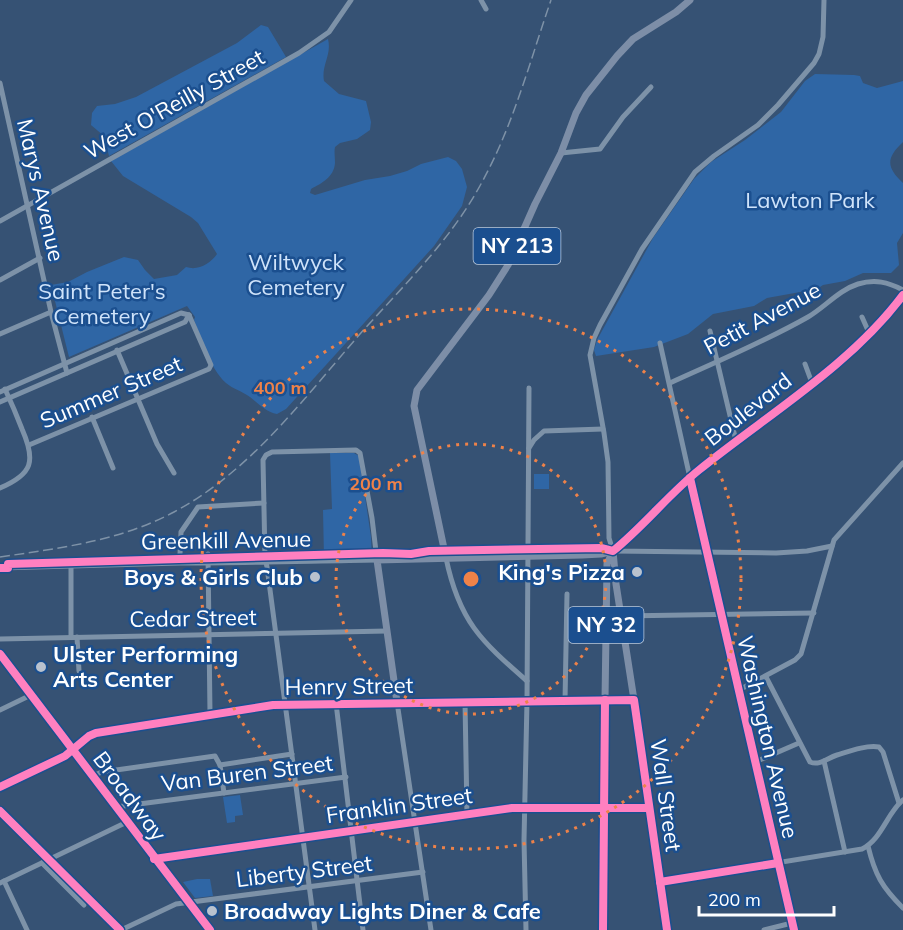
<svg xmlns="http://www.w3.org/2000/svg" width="903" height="930" viewBox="0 0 903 930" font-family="Mulish,sans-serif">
<rect width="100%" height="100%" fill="#365274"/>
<g fill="#2f66a5">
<polygon points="261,25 268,27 286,57 109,156 104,136 91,125 92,113 97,106 115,104 136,97 237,43"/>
<path d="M328 39C332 55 321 65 324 81L339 94 366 101 371 122 370 130 357 139 340 143 335 147C334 152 335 157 335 163 334 177 322 183 311 189L310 193 315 195 365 180 390 176 407 171 421 164 448 157 456 161 462 169 467 187 462 206 434 246 286 409 277 414C266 412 259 404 250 397 242 391 233 389 226 383 209 367 202 340 194 320L195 317 187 306 69 357 51 285 68 282 87 272 124 257 138 260 145 270 154 279 177 275 186 267C198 271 210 264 217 254L198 223 191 217 123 176 111 161Z"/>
<path d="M815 74 854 75 860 76 863 83 877 88 903 81V142C886 158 886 167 903 183V233L897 243 899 265 891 273H863L845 281 823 285 817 289 767 298 754 306 713 314 688 334 654 347 596 356 594 350 597 340 653 238 694 179 711 162 745 140 781 112 805 81Z"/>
<polygon points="330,453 354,453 359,456 371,537 372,557 324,558 323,510 332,509"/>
<rect x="534" y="474" width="15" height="15"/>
<polygon points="240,795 243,815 235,816 235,822 227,823 223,797"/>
<polygon points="197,879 210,879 213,896 195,898 183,882"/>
</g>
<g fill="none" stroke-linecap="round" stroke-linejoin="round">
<g stroke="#7d92a8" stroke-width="5">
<polyline points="481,0 486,9"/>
<polyline points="824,0 823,37 819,54 814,63 778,105 758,125 714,156 695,172 642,249 600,325 594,338 590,355 604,433 608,462 609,538 613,551 776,553 807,551 832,546"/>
<polyline points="0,83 51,312 67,373"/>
<polyline points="561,153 600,149 623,117 651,87"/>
<polyline points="0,221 299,53 329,32 351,0"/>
<polyline points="0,280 40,258"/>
<polyline points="862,317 870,335"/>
<polyline points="710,331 736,441"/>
<polyline points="0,334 51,312"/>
<polyline points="660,343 690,478"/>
<polyline points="117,350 157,444 174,473"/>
<polyline points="805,364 812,383"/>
<path d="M670 383C716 362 764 342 808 317 825 307 839 290 858 284 875 279 888 282 903 290"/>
<polyline points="0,392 181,313 189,315"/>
<polyline points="0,402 185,322 189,315"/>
<polyline points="92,417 113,468"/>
<polyline points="29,445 209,369 211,365 189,315"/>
<polyline points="529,448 534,440 544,431 603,429"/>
<path d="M0 488C33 474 36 461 22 429 17 416 11 402 5 389"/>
<polyline points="180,554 181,532 198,507 264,503"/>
<polyline points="208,554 210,714"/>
<path d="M446 558C459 621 481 641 527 681"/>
<path d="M0 568 180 563C246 563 311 561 377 560L372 518 360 453 356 450 272 452 266 455 263 460 265 558 267 567 315 930"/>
<polyline points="621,616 814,613"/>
<polyline points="71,637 71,566"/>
<polyline points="77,637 79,671"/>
<polyline points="0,639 387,631"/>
<path d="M766 677 810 762C820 766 827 758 837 755 850 751 866 745 879 747L883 752 899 803"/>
<polyline points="739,690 795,660 801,654 834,540 903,463"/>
<polyline points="634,700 667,930"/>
<polyline points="565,701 567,594"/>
<polyline points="397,702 431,930"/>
<polyline points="465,702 467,814"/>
<polyline points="336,703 363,930"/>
<polyline points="0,710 31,695"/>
<polyline points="824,761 845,852"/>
<polyline points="755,762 799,743"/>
<polyline points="220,765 292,754"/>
<polyline points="92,776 102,772 215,756 220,765 224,793"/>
<polyline points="0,787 65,756 72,750"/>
<polyline points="116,807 346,777"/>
<path d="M868 846C875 875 882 887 903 908"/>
<polyline points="154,859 512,808 649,808"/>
<polyline points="42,863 84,905"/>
<polyline points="4,881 27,930"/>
<path d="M660 882 862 849C882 839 887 813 903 800"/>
<polyline points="0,883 127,822"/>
<polyline points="121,930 176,904 423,872"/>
<polyline points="526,930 524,840 527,701 529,388"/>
<polyline points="603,930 605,700"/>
<polyline points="764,930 792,923"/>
</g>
<g stroke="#7d8ea7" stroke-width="7">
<polyline points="690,478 794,930"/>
<polyline points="446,558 414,406 417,390 489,295 508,265 535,204 561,153 576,113 586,95 617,56 633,39 676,12 690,0"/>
<path d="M605 700 607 564 613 551C644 526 669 494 699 470 767 415 851 365 903 295"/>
<polyline points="397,702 377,560 582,555 601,554 613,551"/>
<polyline points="72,750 89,736 103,731 284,704 634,700 616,584 613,551"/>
</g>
<polyline stroke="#7e92a7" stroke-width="8" points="0,654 210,930"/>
<path stroke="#7e92a7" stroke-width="1.5" stroke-dasharray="10 4.5" stroke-linecap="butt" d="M0 557C60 548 120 541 174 512 251 471 304 398 360 334 403 286 452 239 482 182 513 126 530 61 551 0"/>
<defs>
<g id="cycleway">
<polyline points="690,478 794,930"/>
<path d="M0 568H8V564L383 553 411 554 429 551 601 548 613 551C644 526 669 494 699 470 767 415 851 365 903 295"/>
<polyline points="0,654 210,930"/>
<polyline points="0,787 65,756 89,736 96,733 273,705 634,700 667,930"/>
<polyline points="0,811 120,930"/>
<polyline points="154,859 512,808 649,808"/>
<polyline points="660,882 778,863"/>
<polyline points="603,930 605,700"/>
</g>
</defs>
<use href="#cycleway" stroke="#1b4f8f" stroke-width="11"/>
<use href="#cycleway" stroke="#ff80c0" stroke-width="8"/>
</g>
<g fill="none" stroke="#ee8249" stroke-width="3" stroke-dasharray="3 6">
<circle cx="471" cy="579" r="135"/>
<circle cx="471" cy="579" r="270"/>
</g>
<g fill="#b9c2ce" stroke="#1b4f8f" stroke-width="2">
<circle cx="637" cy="572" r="6"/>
<circle cx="315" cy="577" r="6"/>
<circle cx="41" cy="667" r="6"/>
<circle cx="212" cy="911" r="6"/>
</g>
<g text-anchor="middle" stroke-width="5" stroke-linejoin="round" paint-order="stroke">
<g fill="#1b4f8f" stroke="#bbcadd" stroke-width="1.5">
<rect x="473.5" y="228" width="87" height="36" rx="4.5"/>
<rect x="568.5" y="607" width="75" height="36" rx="4.5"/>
</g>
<g font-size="21" font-weight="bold" fill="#fff">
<text x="517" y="253">NY 213</text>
<text x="606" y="632">NY 32</text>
</g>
<g font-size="22" fill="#fff" stroke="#1b4f8f">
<text transform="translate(174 104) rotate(-29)" y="8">West O'Reilly Street</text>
<text transform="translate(41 190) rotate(77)" y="8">Marys Avenue</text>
<text transform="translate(762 318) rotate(-28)" y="8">Petit Avenue</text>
<text transform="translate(111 392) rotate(-23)" y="8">Summer Street</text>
<text transform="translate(748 409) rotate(-38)" y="8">Boulevard</text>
<text transform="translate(226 540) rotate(-1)" y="8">Greenkill Avenue</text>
<text transform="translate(193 618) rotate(-1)" y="8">Cedar Street</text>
<text transform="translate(349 686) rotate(-1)" y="8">Henry Street</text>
<text transform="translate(768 737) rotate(77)" y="8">Washington Avenue</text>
<text transform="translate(247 773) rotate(-7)" y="8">Van Buren Street</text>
<text transform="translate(666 795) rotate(82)" y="8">Wall Street</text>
<text transform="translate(130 796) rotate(53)" y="8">Broadway</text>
<text transform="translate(399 805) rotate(-8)" y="8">Franklin Street</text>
<text transform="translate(304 871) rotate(-7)" y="8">Liberty Street</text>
</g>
<g font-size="22" fill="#cfe3fa" stroke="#1b4f8f">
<text x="810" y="208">Lawton Park</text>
<text x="296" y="270">Wiltwyck<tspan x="296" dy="25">Cemetery</tspan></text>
<text x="102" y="299">Saint Peter's<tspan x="102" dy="25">Cemetery</tspan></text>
</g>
<g font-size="22" font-weight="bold" fill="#fff" stroke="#1b4f8f" text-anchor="end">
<text x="625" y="580">King's Pizza</text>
<text x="303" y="585">Boys &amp; Girls Club</text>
<text x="53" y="662" text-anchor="start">Ulster Performing<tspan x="53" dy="25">Arts Center</tspan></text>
<text x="224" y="919" text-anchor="start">Broadway Lights Diner &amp; Cafe</text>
</g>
</g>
<circle cx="471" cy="579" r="9" fill="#ee8249" stroke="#1b4f8f" stroke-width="3"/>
<g font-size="18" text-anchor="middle" font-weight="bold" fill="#ee8249" stroke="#1b4f8f" stroke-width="5" stroke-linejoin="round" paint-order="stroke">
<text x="280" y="394">400 m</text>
<text x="376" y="490">200 m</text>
</g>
<path d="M699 906v9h135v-9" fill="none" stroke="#ffffff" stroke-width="3"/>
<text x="708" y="906" font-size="18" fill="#ffffff" stroke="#1b4f8f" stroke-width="4.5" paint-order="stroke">200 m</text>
</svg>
